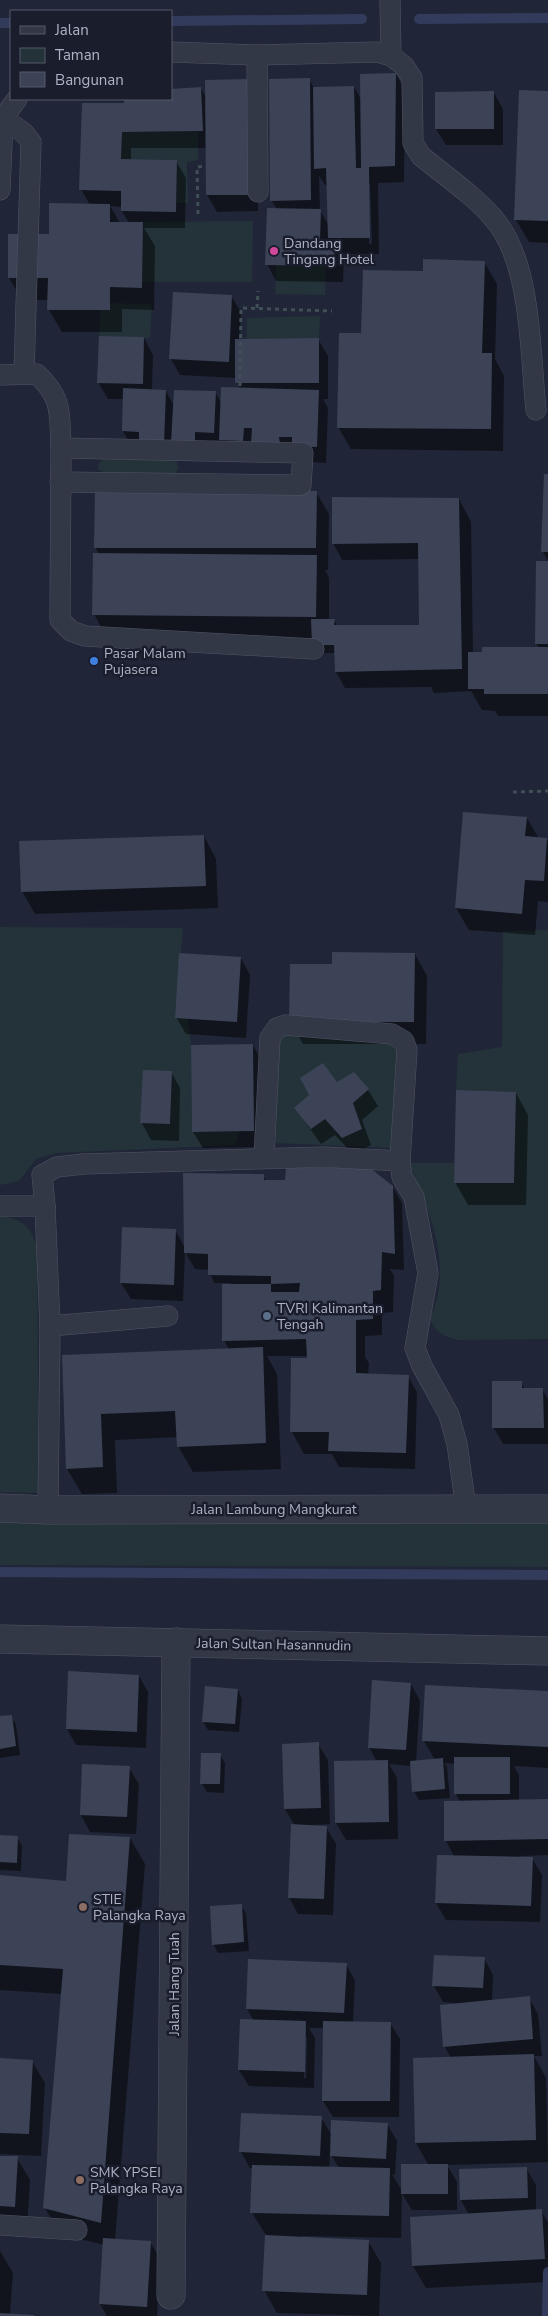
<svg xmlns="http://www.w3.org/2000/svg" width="548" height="2316" viewBox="0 0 548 2316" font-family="'Nunito Sans',sans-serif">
<rect width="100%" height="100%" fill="#202637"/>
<g fill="#233339">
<polygon points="198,131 198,160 187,162 188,203 177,203 177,160 121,159 122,132"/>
<polygon points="253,221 252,282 142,282 143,222"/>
<polygon points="276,265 326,266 325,295 275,294"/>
<polygon points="110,303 152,304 150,338 99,336 100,310 110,310"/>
<polygon points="320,316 319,338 247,339 247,318"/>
<polygon points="102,460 170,460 177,462 178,469 175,473 106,473 99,470 98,465"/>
<polygon points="0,927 183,928 175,1017 188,1019 191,1045 192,1132 240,1132 235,1145 56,1153 36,1159 19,1181 0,1185"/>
<path d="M548 930V1339L458 1340C444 1336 436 1333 430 1319 454 1265 430 1214 409 1163H454V1183H514L516 1092 456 1090 458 1054 502 1047 503 931Z"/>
<polygon points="287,1035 388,1041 398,1051 393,1148 276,1143 278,1048 280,1039"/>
<path d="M2 1216C23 1220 28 1225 37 1245L39 1493 0 1492V1217Z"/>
<polygon points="0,1517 548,1517 548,1567 0,1565"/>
</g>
<g fill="#0007" fill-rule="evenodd">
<path d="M396 74 405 91 404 182 378 183 379 254H341L344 259 343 282 276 281 267 264 277 209 271 200 309 79 314 88 354 87 362 101ZM319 176 325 185H328L329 226 320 210ZM368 184H370L372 244H369Z"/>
<path d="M201 89 207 99 257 97 258 211 217 212 207 195V148H131V161H176L186 178 185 228H144L155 246 154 310 122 309V332H62L49 310V300H22L9 278 50 235 90 205 81 189 125 105V99H171ZM110 206 122 207V211L129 223H120Z"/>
<polygon points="548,92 548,243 529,242 516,220"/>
<polygon points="494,93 503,109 503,145 446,145 436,129"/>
<polygon points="484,262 497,284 495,359 504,376 503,451 351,449 338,427 424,272"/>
<polygon points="231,296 241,312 239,340 318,339 328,356 328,399 323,399 328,408 326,463 132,448 123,431 124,399 108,399 98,382 144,338 153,355 152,390 166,391 174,406 215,392 222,404 240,389 236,378 180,375 171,359"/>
<polygon points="548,475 548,561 543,552"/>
<polygon points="316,492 329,514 328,570 325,570 329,578 329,620 334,620 338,627 421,630 420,559 342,560 333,543 459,499 471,522 473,653 539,648 536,643 548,562 548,716 498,716 495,711 482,710 471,691 434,693 431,687 345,688 336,672 336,653 318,653 313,638 106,637 94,614 99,554 95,547"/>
<polygon points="464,813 527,818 539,839 546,839 548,842 548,902 538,901 535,935 469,930 456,908"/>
<polygon points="204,836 216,859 218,908 35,914 22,891"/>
<polygon points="415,954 427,976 426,1044 303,1044 290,1021 333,966"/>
<polygon points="241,958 250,975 246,1038 186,1034 176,1017"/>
<polygon points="253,1045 262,1062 263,1147 203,1148 193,1132"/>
<polygon points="144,1071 171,1072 180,1088 179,1141 151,1140 142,1123"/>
<polygon points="336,1084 368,1090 378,1106 362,1120 371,1145 353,1154 335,1135 321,1144 296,1109"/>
<polygon points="516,1093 528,1115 526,1205 468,1205 455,1182"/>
<polygon points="263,1176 266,1181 392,1186 402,1203 404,1270 390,1269 394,1276 393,1312 382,1313 382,1335 365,1336 365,1357 369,1363 368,1375 408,1376 417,1392 415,1469 339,1467 332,1454 304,1454 292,1432 309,1356 267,1356 277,1374 281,1469 193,1472 178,1446 178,1437 115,1440 117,1493 82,1494 67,1469 63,1357 229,1350 224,1340 231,1283 214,1283 209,1270 195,1269 185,1252 183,1301 131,1299 121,1283 175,1230 185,1248"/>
<polygon points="521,1383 525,1389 542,1389 548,1399 548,1444 503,1444 494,1428"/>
<polygon points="139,1676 148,1692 146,1748 76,1745 67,1729"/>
<polygon points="411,1684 420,1701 416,1762 435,1760 424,1741 548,1692 548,1768 514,1766 519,1775 519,1801 548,1800 548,1855 520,1856 520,1858 532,1858 542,1875 540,1922 446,1920 436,1903 438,1856 454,1856 446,1841 460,1802 456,1794 456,1764 445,1763 447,1768 450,1798 419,1800 414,1791 412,1766 389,1764 397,1778 398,1839 346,1840 336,1823 335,1763 377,1762 369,1747"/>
<polygon points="238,1690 242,1699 239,1732 208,1730 203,1721"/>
<polygon points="11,1716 16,1725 20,1755 0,1758 0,1718"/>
<polygon points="318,1744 328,1760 330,1824 312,1825 312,1827 326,1827 336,1844 333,1915 298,1914 289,1897 295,1826 285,1809"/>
<polygon points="220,1755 225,1763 224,1793 207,1792 202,1784"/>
<polygon points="83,1766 129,1768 139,1784 136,1834 90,1832 81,1815"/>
<polygon points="0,1836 17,1837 22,1846 21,1871 0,1870"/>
<polygon points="130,1838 145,1864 115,2240 151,2243 160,2259 157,2316 107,2316 100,2304 104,2245 60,2234 45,2208 62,1994 0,1990 0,1877 67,1882"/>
<polygon points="241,1905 246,1914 249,1951 218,1953 213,1944"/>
<path d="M484 1958 493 1975 492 2001 529 1998 538 2014 542 2056H534L546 2078 548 2162 447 2165 457 2182V2210H412L402 2194 401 2238 303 2236V2238L368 2241 381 2263 379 2316 277 2313 264 2290 266 2235 252 2213 253 2168H250L241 2152 321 2117 332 2136 387 2124 397 2141 395 2175 392 2174 402 2191 429 2166 416 2143 414 2059 451 2058 445 2047 454 2003 443 2002 434 1986ZM330 2153 339 2168H329Z"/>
<path d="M346 1964 355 1981 353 2022 390 2023 400 2039 399 2117H333L323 2101 324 2028H309L315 2038 314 2088 249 2086 239 2070 254 2021 247 2009ZM305 2037H307L306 2078H304Z"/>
<polygon points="0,2059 32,2061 45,2083 41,2156 0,2154"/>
<polygon points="0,2157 17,2158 30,2180 27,2229 0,2228"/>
<polygon points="526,2168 536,2185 536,2211 541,2211 548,2222 548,2282 426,2288 413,2266 411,2218 469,2215 461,2200"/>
<polygon points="0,2251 13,2273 10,2314 36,2316 0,2316"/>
</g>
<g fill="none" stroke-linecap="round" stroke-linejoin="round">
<g stroke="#323b5c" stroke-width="10">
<polyline points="419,19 548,18"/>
<polyline points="171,21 362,19"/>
<polyline points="0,23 11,23"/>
<polyline points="0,1572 548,1575"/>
<polyline points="547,2316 548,2272"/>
</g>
</g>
<g fill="#3c4357" fill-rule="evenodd">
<polygon points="396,73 395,166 369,167 370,238 328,238 326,168 314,169 313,87 354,86 356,168 361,168 360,74"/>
<polygon points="310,78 311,200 270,201 269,79"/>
<polygon points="249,79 249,195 206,195 205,80"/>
<polygon points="201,87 203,131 122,132 121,159 177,160 176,212 121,211 121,191 79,190 82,103 124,103 124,99 171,99 171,89"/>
<polygon points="519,90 548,91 548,221 514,220"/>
<polygon points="494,91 494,129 435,129 435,92"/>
<polygon points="49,203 110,204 110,222 143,222 142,288 110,287 110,310 47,310 48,278 8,278 8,234 49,234"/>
<polygon points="267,208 321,209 320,240 335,241 334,266 265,265"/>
<polygon points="423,259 485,261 482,353 492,353 491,429 337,428 339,333 361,333 363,270 423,271"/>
<polygon points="173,292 232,295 229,362 169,359"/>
<polygon points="99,336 144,337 143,384 97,383"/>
<polygon points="319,338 319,383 235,383 235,339"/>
<polygon points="221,387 319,390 317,447 292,446 292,437 279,437 280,444 251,444 252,428 244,428 243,441 219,440"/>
<polygon points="123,388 166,390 164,444 139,442 139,432 122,431"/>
<polygon points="174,390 216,391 214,433 195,432 195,443 171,442"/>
<polygon points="544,474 548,474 548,552 541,552"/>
<polygon points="95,489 317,491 316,548 94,548"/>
<polygon points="332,497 459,498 462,669 335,672 334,645 312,645 311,619 335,619 334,625 419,625 418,543 332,544"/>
<polygon points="93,553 317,555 316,617 92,615"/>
<polygon points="536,561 548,561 548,644 535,644"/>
<polygon points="482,647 548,647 548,694 484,694 484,689 468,689 468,652 482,652"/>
<polygon points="463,812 527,817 525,836 547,838 544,881 525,880 522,914 455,908"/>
<polygon points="204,835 206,886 21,892 19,841"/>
<polygon points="332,952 415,953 414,1022 289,1022 290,964 332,964"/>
<polygon points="179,953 241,957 237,1022 175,1018"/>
<polygon points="253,1044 254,1131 192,1132 191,1045"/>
<polygon points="323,1063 337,1082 354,1072 369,1089 353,1103 362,1129 342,1138 325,1119 311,1129 294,1108 309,1095 300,1078"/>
<polygon points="143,1070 172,1071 170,1124 140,1123"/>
<polygon points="456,1090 516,1092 514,1183 454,1183"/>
<path d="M286 1168H370L393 1186 395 1254 382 1252 381 1290 373 1291V1319L356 1320V1373L409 1375 406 1453 328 1451 329 1432H290L291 1358H307L306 1339 222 1341V1284H271V1276L208 1275V1254L184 1253 183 1173 264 1174V1180H285ZM300 1283 299 1292H271V1284Z"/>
<polygon points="122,1227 176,1229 174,1285 120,1283"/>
<polygon points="263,1347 266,1443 177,1447 175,1411 101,1414 103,1467 66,1469 62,1355"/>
<polygon points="492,1381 522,1381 522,1388 543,1388 544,1428 492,1428"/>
<polygon points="68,1671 139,1675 137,1732 66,1729"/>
<polygon points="372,1680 411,1683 406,1750 368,1748"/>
<polygon points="425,1685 548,1691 548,1747 422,1741"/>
<polygon points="205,1686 238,1689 235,1724 202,1722"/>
<polygon points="12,1715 16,1746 0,1749 0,1716"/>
<polygon points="319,1742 321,1808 284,1809 282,1744"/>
<polygon points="201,1753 221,1753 220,1784 200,1784"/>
<rect x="454" y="1757" width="56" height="37"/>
<polygon points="443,1758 445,1789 412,1792 410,1761"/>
<polygon points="388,1760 389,1822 335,1823 334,1761"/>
<polygon points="82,1764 130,1766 127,1817 80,1815"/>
<polygon points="548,1799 548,1839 444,1841 444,1801"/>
<polygon points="291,1824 327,1826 324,1899 288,1898"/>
<polygon points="69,1834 130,1837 101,2223 43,2208 63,1969 0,1965 0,1875 66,1881"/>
<polygon points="0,1835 18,1836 17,1863 0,1862"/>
<polygon points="437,1855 533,1857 531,1906 435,1903"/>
<polygon points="242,1904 244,1942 212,1945 210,1906"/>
<polygon points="434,1955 485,1957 483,1988 432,1986"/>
<polygon points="248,1959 347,1963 344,2013 246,2009"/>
<polygon points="530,1996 533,2039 443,2047 440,2005"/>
<polygon points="240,2019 306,2021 305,2072 238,2070"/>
<polygon points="323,2021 391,2022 390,2101 322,2101"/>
<polygon points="534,2054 536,2140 415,2143 413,2058"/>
<polygon points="0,2058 33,2060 29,2134 0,2133"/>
<polygon points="241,2113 322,2116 320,2156 239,2152"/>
<polygon points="331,2120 388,2123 386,2159 330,2156"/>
<polygon points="0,2156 18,2156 15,2207 0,2206"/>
<rect x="401" y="2164" width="47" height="30"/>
<polygon points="252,2165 390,2168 389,2216 250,2213"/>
<polygon points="527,2167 528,2198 460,2200 459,2169"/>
<polygon points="542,2209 545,2259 412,2266 410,2217"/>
<polygon points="265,2235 369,2240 367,2295 262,2291"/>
<polygon points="103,2238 151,2241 147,2307 99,2304"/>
<polygon points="0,2313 34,2315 34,2316 0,2316"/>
</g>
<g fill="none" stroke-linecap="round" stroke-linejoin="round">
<defs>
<g id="service">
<polyline points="390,0 391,56"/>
<path d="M171 52 257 55 377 52 391 56 404 66 412 78 413 143 421 156C443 174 476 197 494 219 532 263 530 353 536 410"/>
<polyline points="257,55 258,192"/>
<polyline points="17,99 3,118 24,133 31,142 24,373"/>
<polyline points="0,118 3,118 0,190"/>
<path d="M0 375 37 374C64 400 59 414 61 448L303 453 301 485 60 482"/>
<polyline points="61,448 60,620 71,631 85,636 314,649"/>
<polyline points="264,1158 270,1038 277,1028 286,1025 392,1034 404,1041 407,1050 400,1161"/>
<polyline points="0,1206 45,1206 42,1175 57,1167 83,1164 324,1157 400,1161 402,1177 414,1197 428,1273 415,1348 422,1366 449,1415 457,1444 466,1508"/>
<polyline points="45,1206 50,1326 48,1510"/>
<polyline points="50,1326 168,1316"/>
<polyline points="0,2225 77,2230"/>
</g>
<polyline id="minor" points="171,2295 176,1642"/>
<g id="tertiary">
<polyline points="0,1508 48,1510 548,1509"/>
<polyline points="0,1639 548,1651"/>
</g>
</defs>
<use href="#service" stroke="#515565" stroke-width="21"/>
<use href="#minor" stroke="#515565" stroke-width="29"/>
<use href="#tertiary" stroke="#515565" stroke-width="29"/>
<g stroke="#3f4f55" stroke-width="3" stroke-dasharray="4 4" stroke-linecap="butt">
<polyline points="198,214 197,167 206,166"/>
<polyline points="257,308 258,291"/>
<polyline points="240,386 241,308 332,311"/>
<polyline points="513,792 548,791"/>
</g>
<use href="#service" stroke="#333847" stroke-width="20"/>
<use href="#minor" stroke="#333847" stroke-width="28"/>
<use href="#tertiary" stroke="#333847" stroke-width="28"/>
</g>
<circle fill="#d1479c" stroke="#191d2c" stroke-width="2" cx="274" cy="251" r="5"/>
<circle fill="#3f7fe0" stroke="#191d2c" stroke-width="2" cx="94" cy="661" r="5"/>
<circle fill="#5c6f8a" stroke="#191d2c" stroke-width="2" cx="267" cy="1316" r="5"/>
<g fill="#8d6e63" stroke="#191d2c" stroke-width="2">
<circle cx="83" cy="1907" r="5"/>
<circle cx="80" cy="2180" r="5"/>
</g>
<g text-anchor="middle" stroke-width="5" stroke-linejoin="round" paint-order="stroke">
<g font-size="14" fill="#aeb2c4" stroke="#191d2c" text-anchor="start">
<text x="284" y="248">Dandang<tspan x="284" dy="16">Tingang Hotel</tspan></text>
<text x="104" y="658">Pasar Malam<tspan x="104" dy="16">Pujasera</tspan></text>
<text x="277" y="1313">TVRI Kalimantan<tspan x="277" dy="16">Tengah</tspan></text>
<text x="93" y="1904">STIE<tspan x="93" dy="16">Palangka Raya</tspan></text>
<text x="90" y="2177">SMK YPSEI<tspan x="90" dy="16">Palangka Raya</tspan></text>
</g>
<g font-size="14" fill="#aeb2c4" stroke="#191d2c">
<text x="274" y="1514">Jalan Lambung Mangkurat</text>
<text transform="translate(274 1644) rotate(1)" y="5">Jalan Sultan Hasannudin</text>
<text transform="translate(174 1984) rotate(-90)" y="5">Jalan Hang Tuah</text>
</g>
</g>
<rect x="10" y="10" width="162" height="90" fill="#191d2c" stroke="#555969"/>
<rect x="20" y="26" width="25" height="8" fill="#333847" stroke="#555969"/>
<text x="55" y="35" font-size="15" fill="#aeb2c4">Jalan</text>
<rect x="20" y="48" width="25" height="15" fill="#233339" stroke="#555969"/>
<text x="55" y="60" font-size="15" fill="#aeb2c4">Taman</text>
<rect x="20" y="72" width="25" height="15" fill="#3c4357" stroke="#555969"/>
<text x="55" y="85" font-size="15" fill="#aeb2c4">Bangunan</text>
</svg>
